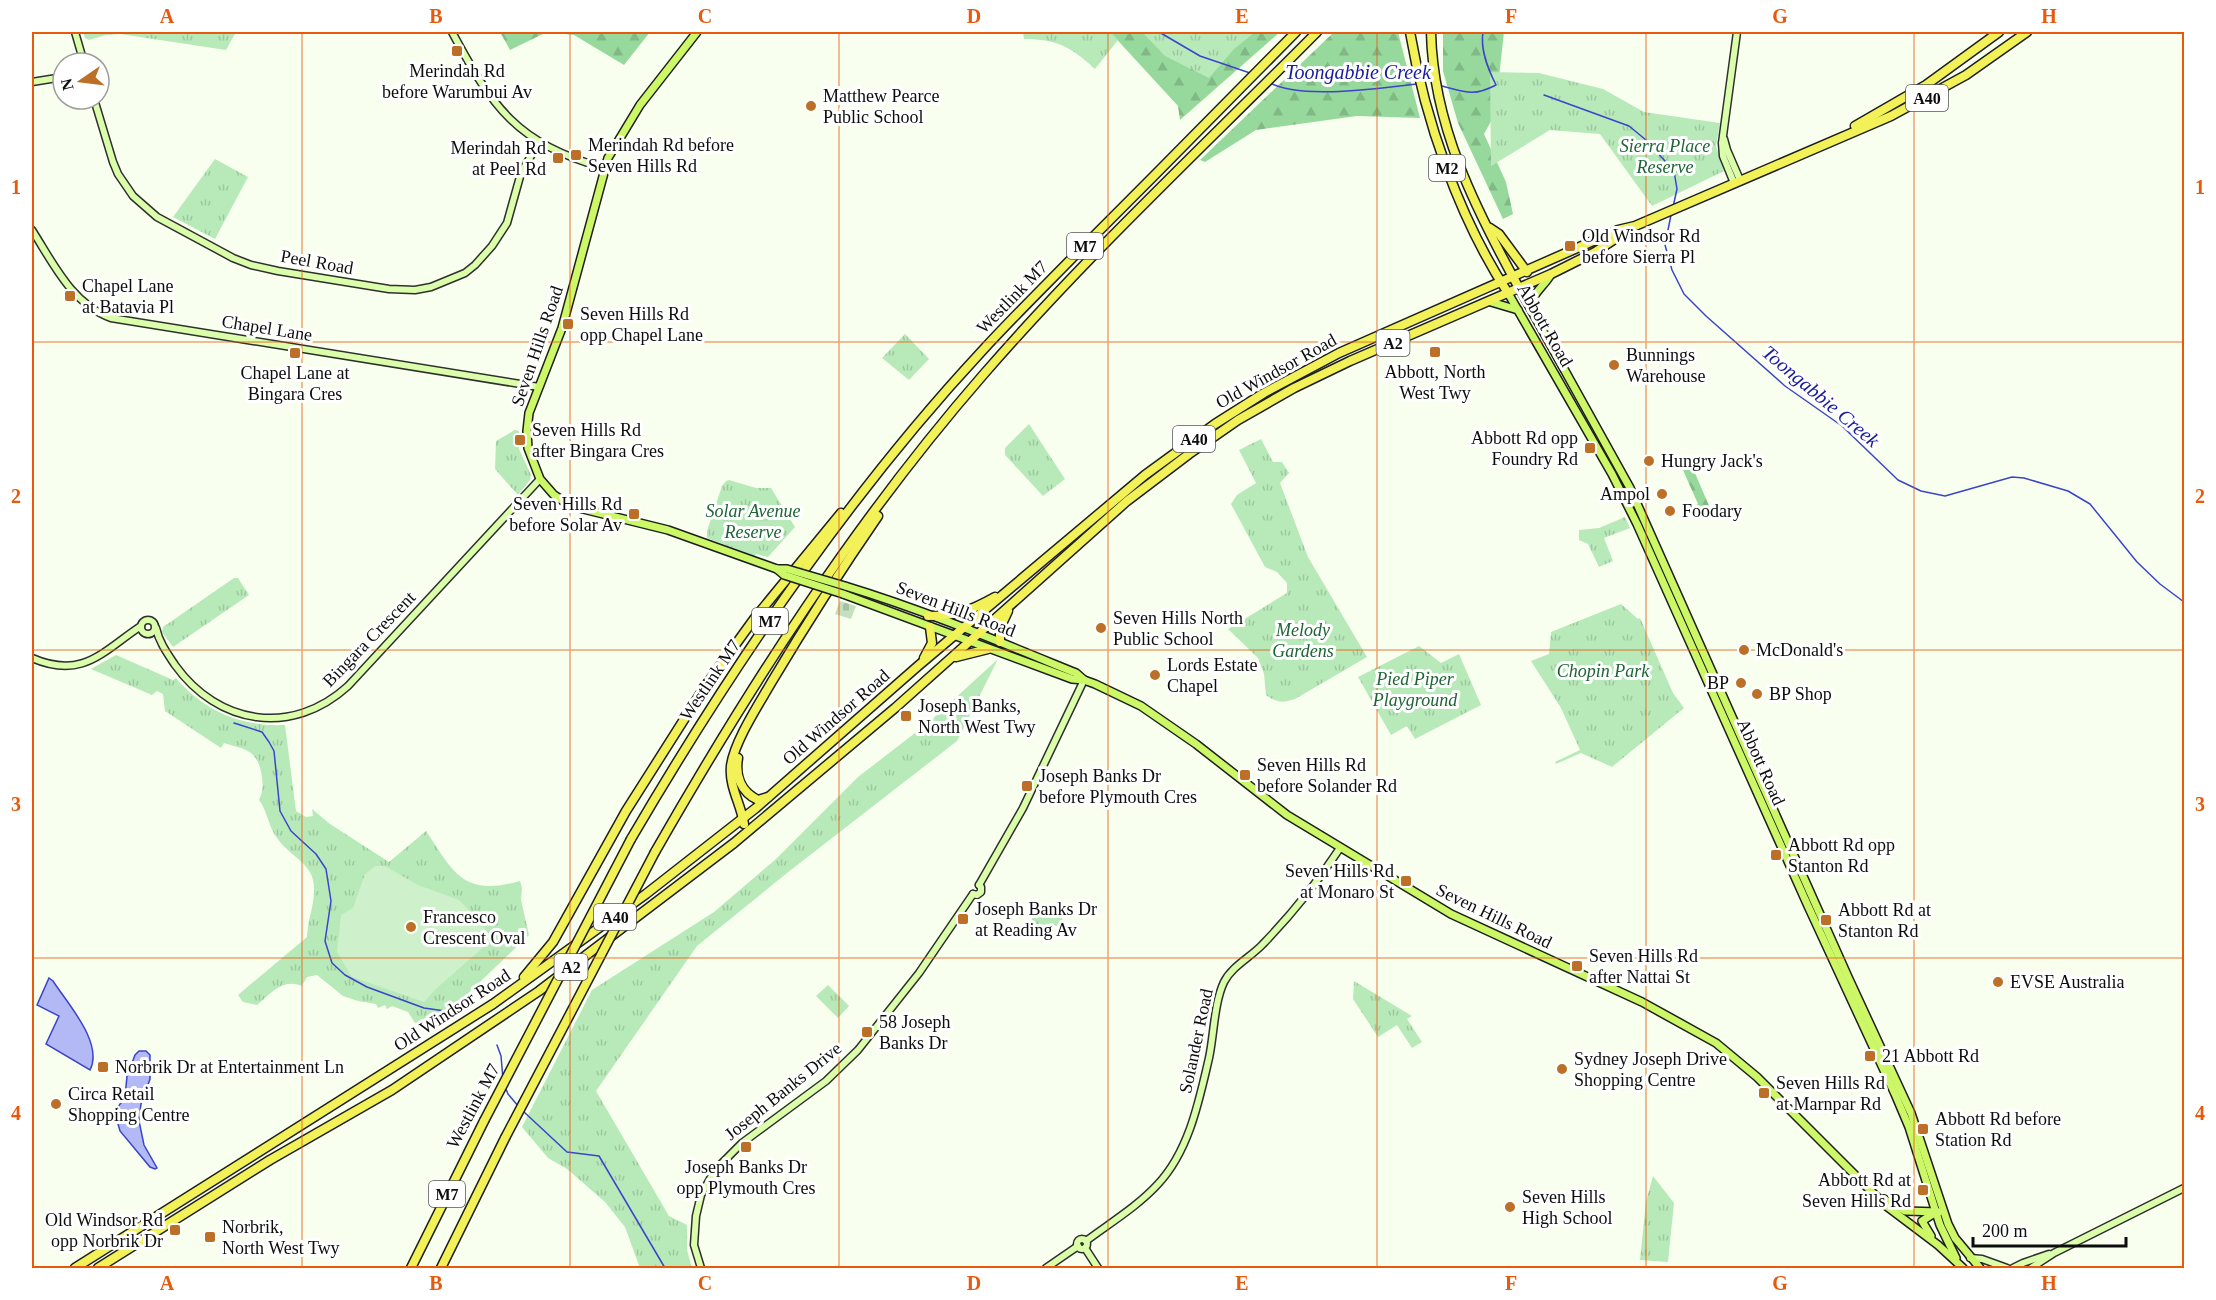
<svg xmlns="http://www.w3.org/2000/svg" width="2216" height="1300" viewBox="0 0 2216 1300" font-family="'Times New Roman',serif">
<defs>
<pattern id="forest-firs" width="22" height="20" patternUnits="userSpaceOnUse" patternTransform="scale(1.5)"><rect width="22" height="20" fill="#97d99d"/><path d="M5 1l3.5 6h-7zM16 11l3.5 6h-7z" fill="#81b986"/></pattern>
<pattern id="cemetery-stones" width="16" height="16" patternUnits="userSpaceOnUse" patternTransform="scale(1.5)"><rect width="16" height="16" fill="#c4e0bf"/><path d="M2 7V4a2 2 0 0 1 4 0v3zM10 15v-3a2 2 0 0 1 4 0v3z" fill="#a7bfa3"/></pattern>
<pattern id="park-tufts" width="24" height="20" patternUnits="userSpaceOnUse" patternTransform="scale(1.5)"><rect width="24" height="20" fill="#b8e9b9"/><path d="M3 7l-1-3M5 7V3M7 7l1-3M15 17l-1-3M17 17v-4M19 17l1-3" fill="none" stroke="#9dc79e"/></pattern>
</defs>
<rect width="100%" height="100%" fill="#f9ffee"/>
<g fill="url(#forest-firs)">
<polygon points="500,32 547,32 510,50"/>
<polygon points="550,32 650,32 624,65 574,35"/>
<polygon points="1110,32 1280,32 1180,120 1178,106"/>
<polygon points="1334,32 1349,32 1358,34 1369,32 1398,32 1420,118 1357,116 1256,130 1205,162 1200,160"/>
<polygon points="1443,32 1504,32 1495,114 1484,134 1506,182 1513,214 1503,219 1458,123 1443,71"/>
<polygon points="1692,466 1710,508 1696,514 1693,507 1698,504 1683,470"/>
</g>
<polygon fill="url(#cemetery-stones)" points="840,601 856,606 851,619 835,614"/>
<g fill="url(#park-tufts)">
<polygon points="83,32 236,32 226,50 120,34 106,35 89,40 85,38"/>
<path d="M1023 32H1110L1118 40 1095 69C1071 47 1057 39 1024 39Z"/>
<polygon points="1142,32 1255,32 1234,49 1209,78 1165,56"/>
<polygon points="1490,72 1539,73 1603,89 1644,112 1720,123 1716,146 1724,171 1652,206 1600,134 1550,130 1491,166"/>
<polygon points="215,159 248,177 215,239 173,217"/>
<polygon points="905,334 929,359 909,380 882,358"/>
<polygon points="1029,424 1065,479 1043,496 1005,455 1005,448"/>
<polygon points="515,430 519,431 519,449 531,475 530,480 518,495 495,469 496,441"/>
<path d="M1261 439 1273 462H1282L1289 473 1280 483 1308 557 1367 657 1295 699C1283 703 1276 703 1266 695L1264 674 1258 658 1228 629 1287 593V583L1277 572 1265 567 1231 504 1237 495 1256 483 1239 450Z"/>
<polygon points="729,480 756,488 771,488 795,527 768,557 756,554 755,556 707,538 707,531 722,486 726,481"/>
<polygon points="1625,517 1630,528 1604,538 1613,561 1599,567 1588,544 1579,540 1579,530 1599,528"/>
<polygon points="234,578 238,578 249,595 173,647 162,632 163,627"/>
<polygon points="1621,604 1638,619 1640,618 1673,693 1684,708 1612,767 1581,753 1556,764 1555,762 1580,750 1561,708 1531,661 1549,654 1551,632"/>
<polygon points="1419,646 1441,663 1459,654 1481,705 1415,739 1407,726 1391,735 1358,677"/>
<path d="M116 655 173 680 176 678C204 711 242 727 285 725L296 811 306 817 313 816 312 809 330 824 389 862 426 831C454 873 463 897 520 881L522 888 521 900 529 935 459 1002 419 1029 408 1012 392 1006 387 1009 385 1005 378 1008 376 1004 358 1001 343 996 317 975 307 977 302 986C282 978 272 993 257 1005L243 1002 238 995 307 937C307 916 323 887 307 868 298 857 285 850 277 838 268 826 268 812 259 800 263 791 263 787 262 777 258 750 247 750 224 743L221 748 165 711 163 694 157 691 152 695 91 669Z"/>
<polygon points="998,659 957,741 787,873 697,946 596,1091 669,1216 687,1225 687,1250 692,1268 640,1268 625,1227 605,1202 567,1169 548,1158 522,1127 592,990 714,912 776,859 858,777 928,723"/>
<polygon points="1058,911 1066,926 1034,925 1030,913"/>
<polygon points="1354,981 1412,1016 1407,1019 1422,1042 1412,1048 1397,1025 1378,1037 1353,999"/>
<polygon points="828,985 849,1006 838,1018 816,996"/>
<polygon points="1653,1176 1674,1203 1668,1262 1640,1260 1646,1201"/>
</g>
<polygon fill="#cef0ca" points="375,866 385,866 418,885 459,900 473,914 493,939 437,988 424,1002 352,977 337,952 341,915 353,908 365,874"/>
<g fill="#b3b9f5" stroke="#3b44cb" stroke-width="1.5">
<path d="M49 978 53 981C67 1003 104 1043 90 1070L46 1044 59 1016 37 1005Z"/>
<polygon points="139,1051 146,1051 150,1055 150,1079 141,1104 139,1121 144,1145 157,1168 155,1169 150,1167 120,1131 118,1124 118,1107 125,1097 127,1076 135,1055"/>
</g>
<g fill="none" stroke-linecap="round" stroke-linejoin="round">
<g stroke="#3b44cb" stroke-width="1.5">
<polyline points="1159,32 1200,56 1250,73"/>
<path d="M1270 83C1301 100 1381 88 1417 84"/>
<path d="M1442 86C1465 92 1473 97 1496 85 1488 69 1480 50 1483 32"/>
<polyline points="1544,95 1629,126 1646,140 1674,171 1677,189 1673,207"/>
<polyline points="1671,215 1665,245 1672,270 1684,294 1706,316 1785,386 1842,426 1898,480 1921,491 1945,496 2012,477 2024,478 2068,491 2090,504 2137,562 2160,584 2184,602"/>
<polyline points="234,723 262,732 269,742 274,751 280,811 291,831 316,854 326,869 331,901 325,941 332,963 345,975 367,987 424,1008 452,1012 471,1001 474,1004"/>
<polyline points="497,1045 501,1056 503,1079"/>
<polyline points="506,1089 508,1094 519,1107"/>
<polyline points="524,1112 567,1152 599,1156 665,1268"/>
</g>
<defs>
<g id="secondary">
<polyline points="75,32 84,63"/>
<path d="M452 32C493 108 516 143 604 168"/>
<polyline points="32,82 63,77"/>
<polyline points="94,99 113,162 118,174 133,196 157,217 233,258 251,265 278,271 389,289 415,290 431,287 465,273 475,265 492,246 507,223 521,173 539,142"/>
<polyline points="1724,139 1727,150 1740,180"/>
<polyline points="1734,183 1723,156 1722,143 1737,32"/>
<path d="M32 230C53 263 72 304 111 318L539 387"/>
<circle cx="148" cy="627" r="7"/>
<path d="M156 628C159 642 167 653 175 665 218 725 292 737 348 686L540 479"/>
<path d="M32 658C83 680 103 651 141 626"/>
<polyline points="979,885 1023,808 1084,680"/>
<polyline points="973,894 977,895 981,892 981,887 979,885"/>
<circle cx="1082" cy="1244" r="5"/>
<path d="M1086 1241C1110 1223 1138 1206 1158 1184 1189 1151 1199 1101 1209 1058 1214 1035 1214 1003 1224 982 1232 966 1251 957 1263 944 1292 914 1317 883 1340 848"/>
<polyline points="1085,1248 1098,1268"/>
<polyline points="1970,1258 1982,1259 2007,1268"/>
<polyline points="701,1268 694,1245 696,1216 701,1195 715,1170 742,1143 826,1081 858,1050 919,973 973,894"/>
<polyline points="1046,1268 1078,1246"/>
<polyline points="2013,1268 2023,1263 2049,1254"/>
<polyline points="2031,1268 2054,1253 2184,1188"/>
</g>
<g id="primary">
<polyline points="697,32 640,105 608,158 562,328 529,413 527,431 528,448 540,479 554,495 571,506 668,530 777,569"/>
<polyline points="1519,288 1630,488 1848,977 1911,1113 1948,1224 1955,1238 1980,1268"/>
<polyline points="1508,293 1612,474 1637,524 1808,906 1895,1094 1909,1127 1940,1225 1956,1258"/>
<polyline points="1491,302 1518,310"/>
<path d="M1531 309C1531 293 1544 287 1551 274"/>
<path d="M845 586C924 610 1000 642 1076 673L1084 680"/>
<polyline points="843,594 1072,679 1084,680 1095,684 1141,706 1196,744 1287,815 1451,914 1642,1002 1716,1043 1757,1077 1885,1205 1938,1245 1963,1268"/>
<polyline points="1884,1199 1905,1211 1939,1212"/>
<polyline points="1931,1236 1922,1221 1936,1212"/>
</g>
<g id="highway">
<path d="M1410 32C1425 120 1459 218 1508 293"/>
<path d="M1431 32C1433 125 1475 208 1519 288"/>
<polyline points="1855,126 1926,85 1999,32"/>
<polyline points="1490,228 1499,234 1527,272"/>
<path d="M928 616C957 616 970 611 995 597"/>
<polyline points="1000,642 1000,628 1008,611"/>
<polyline points="956,657 988,649"/>
<polyline points="924,658 932,643 930,627"/>
<path d="M738 758C735 776 741 792 758 800L768 797"/>
<path d="M744 824C741 804 729 787 731 766 734 742 759 704 771 683 805 626 840 571 878 516"/>
<path d="M631 839C731 668 847 496 982 351 1014 316 1048 283 1081 249 1153 177 1225 104 1296 32"/>
<path d="M655 852C751 684 856 521 983 375 1088 254 1205 145 1317 32"/>
<polyline points="524,977 553,942 626,811 704,688 754,619 841,513"/>
<polyline points="75,1268 493,1004 646,894 756,808 918,666 1145,475 1215,424 1264,393 1339,353 1618,230 1635,226 1891,116 1966,75 2027,32"/>
<polyline points="98,1268 270,1160 392,1090 539,991 734,843 895,708 1127,501 1189,454 1238,420 1294,388 1350,361 1551,274 1595,252 1632,228"/>
<polyline points="411,1268 484,1121"/>
<polyline points="441,1268 505,1138"/>
</g>
</defs>
<use href="#secondary" stroke="#2f2f2f" stroke-width="9"/>
<use href="#primary" stroke="#1e1e1e" stroke-width="10"/>
<use href="#highway" stroke="#1e1e1e" stroke-width="11"/>
<use href="#secondary" stroke="#dafeaa" stroke-width="6"/>
<use href="#primary" stroke="#ccf766" stroke-width="7"/>
<use href="#highway" stroke="#f2f258" stroke-width="8"/>
<defs>
<g id="primary-bridge">
<polyline points="777,569 784,575 843,594"/>
<polyline points="777,569 787,569 845,586"/>
</g>
<g id="highway-bridge">
<polyline points="484,1121 631,839"/>
<polyline points="505,1138 655,852"/>
</g>
</defs>
<use href="#primary-bridge" stroke="#1e1e1e" stroke-width="10" stroke-linecap="butt"/>
<use href="#highway-bridge" stroke="#1e1e1e" stroke-width="11" stroke-linecap="butt"/>
<use href="#primary-bridge" stroke="#ccf766" stroke-width="7"/>
<use href="#highway-bridge" stroke="#f2f258" stroke-width="8"/>
</g>
<path fill="none" stroke="#e8590c" stroke-width="1.5" stroke-opacity="0.55" d="M302 32V1268M570 32V1268M839 32V1268M1108 32V1268M1377 32V1268M1646 32V1268M1914 32V1268M32 342H2184M32 650H2184M32 958H2184"/>
<g fill="#bc7027" stroke="#fff" stroke-width="2">
<rect x="451" y="45" width="12" height="12" rx="3"/>
<circle cx="811" cy="106" r="6"/>
<rect x="570" y="149" width="12" height="12" rx="3"/>
<rect x="552" y="152" width="12" height="12" rx="3"/>
<rect x="1564" y="240" width="12" height="12" rx="3"/>
<rect x="64" y="290" width="12" height="12" rx="3"/>
<rect x="562" y="318" width="12" height="12" rx="3"/>
<rect x="1429" y="346" width="12" height="12" rx="3"/>
<rect x="289" y="347" width="12" height="12" rx="3"/>
<circle cx="1614" cy="365" r="6"/>
<rect x="514" y="434" width="12" height="12" rx="3"/>
<rect x="1584" y="442" width="12" height="12" rx="3"/>
<circle cx="1649" cy="461" r="6"/>
<circle cx="1662" cy="494" r="6"/>
<circle cx="1670" cy="511" r="6"/>
<rect x="628" y="508" width="12" height="12" rx="3"/>
<circle cx="1101" cy="628" r="6"/>
<circle cx="1744" cy="650" r="6"/>
<circle cx="1155" cy="675" r="6"/>
<circle cx="1741" cy="683" r="6"/>
<circle cx="1757" cy="694" r="6"/>
<rect x="900" y="710" width="12" height="12" rx="3"/>
<rect x="1239" y="769" width="12" height="12" rx="3"/>
<rect x="1021" y="780" width="12" height="12" rx="3"/>
<rect x="1770" y="849" width="12" height="12" rx="3"/>
<rect x="1400" y="875" width="12" height="12" rx="3"/>
<rect x="957" y="913" width="12" height="12" rx="3"/>
<rect x="1820" y="914" width="12" height="12" rx="3"/>
<circle cx="411" cy="927" r="6"/>
<rect x="1571" y="960" width="12" height="12" rx="3"/>
<circle cx="1998" cy="982" r="6"/>
<rect x="861" y="1026" width="12" height="12" rx="3"/>
<rect x="1864" y="1050" width="12" height="12" rx="3"/>
<rect x="97" y="1061" width="12" height="12" rx="3"/>
<circle cx="1562" cy="1069" r="6"/>
<rect x="1758" y="1087" width="12" height="12" rx="3"/>
<circle cx="56" cy="1104" r="6"/>
<rect x="1917" y="1123" width="12" height="12" rx="3"/>
<rect x="740" y="1141" width="12" height="12" rx="3"/>
<rect x="1917" y="1184" width="12" height="12" rx="3"/>
<circle cx="1510" cy="1207" r="6"/>
<rect x="169" y="1224" width="12" height="12" rx="3"/>
<rect x="204" y="1231" width="12" height="12" rx="3"/>
</g>
<g text-anchor="middle" stroke-width="6" stroke-linejoin="round" paint-order="stroke">
<g fill="#fff" stroke="#565656" stroke-width="1.5">
<rect x="1906" y="85" width="42" height="26" rx="4.5"/>
<rect x="1429" y="155" width="36" height="26" rx="4.5"/>
<rect x="1067" y="233" width="36" height="26" rx="4.5"/>
<rect x="1376.5" y="330" width="33" height="26" rx="4.5"/>
<rect x="1173" y="426" width="42" height="26" rx="4.5"/>
<rect x="752" y="608" width="36" height="26" rx="4.5"/>
<rect x="594" y="904" width="42" height="26" rx="4.5"/>
<rect x="554.5" y="954" width="33" height="26" rx="4.5"/>
<rect x="429" y="1181" width="36" height="26" rx="4.5"/>
</g>
<g font-size="16" font-weight="bold" fill="#0d0d0d">
<text x="1927" y="104">A40</text>
<text x="1447" y="174">M2</text>
<text x="1085" y="252">M7</text>
<text x="1393" y="349">A2</text>
<text x="1194" y="445">A40</text>
<text x="770" y="627">M7</text>
<text x="615" y="923">A40</text>
<text x="571" y="973">A2</text>
<text x="447" y="1200">M7</text>
</g>
<g font-size="18" fill="#0d0d0d" stroke="#fff" text-anchor="start">
<text x="457" y="77" text-anchor="middle">Merindah Rd<tspan x="457" dy="21">before Warumbui Av</tspan></text>
<text x="823" y="102">Matthew Pearce<tspan x="823" dy="21">Public School</tspan></text>
<text x="588" y="151">Merindah Rd before<tspan x="588" dy="21">Seven Hills Rd</tspan></text>
<text x="546" y="154" text-anchor="end">Merindah Rd<tspan x="546" dy="21">at Peel Rd</tspan></text>
<text x="1582" y="242">Old Windsor Rd<tspan x="1582" dy="21">before Sierra Pl</tspan></text>
<text x="82" y="292">Chapel Lane<tspan x="82" dy="21">at Batavia Pl</tspan></text>
<text x="580" y="320">Seven Hills Rd<tspan x="580" dy="21">opp Chapel Lane</tspan></text>
<text x="1626" y="361">Bunnings<tspan x="1626" dy="21">Warehouse</tspan></text>
<text x="1435" y="378" text-anchor="middle">Abbott, North<tspan x="1435" dy="21">West Twy</tspan></text>
<text x="295" y="379" text-anchor="middle">Chapel Lane at<tspan x="295" dy="21">Bingara Cres</tspan></text>
<text x="532" y="436">Seven Hills Rd<tspan x="532" dy="21">after Bingara Cres</tspan></text>
<text x="1578" y="444" text-anchor="end">Abbott Rd opp<tspan x="1578" dy="21">Foundry Rd</tspan></text>
<text x="1661" y="467">Hungry Jack's</text>
<text x="1650" y="500" text-anchor="end">Ampol</text>
<text x="622" y="510" text-anchor="end">Seven Hills Rd<tspan x="622" dy="21">before Solar Av</tspan></text>
<text x="1682" y="517">Foodary</text>
<text x="1113" y="624">Seven Hills North<tspan x="1113" dy="21">Public School</tspan></text>
<text x="1756" y="656">McDonald's</text>
<text x="1167" y="671">Lords Estate<tspan x="1167" dy="21">Chapel</tspan></text>
<text x="1729" y="689" text-anchor="end">BP</text>
<text x="1769" y="700">BP Shop</text>
<text x="918" y="712">Joseph Banks,<tspan x="918" dy="21">North West Twy</tspan></text>
<text x="1257" y="771">Seven Hills Rd<tspan x="1257" dy="21">before Solander Rd</tspan></text>
<text x="1039" y="782">Joseph Banks Dr<tspan x="1039" dy="21">before Plymouth Cres</tspan></text>
<text x="1788" y="851">Abbott Rd opp<tspan x="1788" dy="21">Stanton Rd</tspan></text>
<text x="1394" y="877" text-anchor="end">Seven Hills Rd<tspan x="1394" dy="21">at Monaro St</tspan></text>
<text x="975" y="915">Joseph Banks Dr<tspan x="975" dy="21">at Reading Av</tspan></text>
<text x="1838" y="916">Abbott Rd at<tspan x="1838" dy="21">Stanton Rd</tspan></text>
<text x="423" y="923">Francesco<tspan x="423" dy="21">Crescent Oval</tspan></text>
<text x="1589" y="962">Seven Hills Rd<tspan x="1589" dy="21">after Nattai St</tspan></text>
<text x="2010" y="988">EVSE Australia</text>
<text x="879" y="1028">58 Joseph<tspan x="879" dy="21">Banks Dr</tspan></text>
<text x="1882" y="1062">21 Abbott Rd</text>
<text x="1574" y="1065">Sydney Joseph Drive<tspan x="1574" dy="21">Shopping Centre</tspan></text>
<text x="115" y="1073">Norbrik Dr at Entertainment Ln</text>
<text x="1776" y="1089">Seven Hills Rd<tspan x="1776" dy="21">at Marnpar Rd</tspan></text>
<text x="68" y="1100">Circa Retail<tspan x="68" dy="21">Shopping Centre</tspan></text>
<text x="1935" y="1125">Abbott Rd before<tspan x="1935" dy="21">Station Rd</tspan></text>
<text x="746" y="1173" text-anchor="middle">Joseph Banks Dr<tspan x="746" dy="21">opp Plymouth Cres</tspan></text>
<text x="1911" y="1186" text-anchor="end">Abbott Rd at<tspan x="1911" dy="21">Seven Hills Rd</tspan></text>
<text x="1522" y="1203">Seven Hills<tspan x="1522" dy="21">High School</tspan></text>
<text x="163" y="1226" text-anchor="end">Old Windsor Rd<tspan x="163" dy="21">opp Norbrik Dr</tspan></text>
<text x="222" y="1233">Norbrik,<tspan x="222" dy="21">North West Twy</tspan></text>
</g>
<g font-size="18" font-style="italic" fill="#1e6435" stroke="#fff">
<text x="1665" y="152">Sierra Place<tspan x="1665" dy="21">Reserve</tspan></text>
<text x="753" y="517">Solar Avenue<tspan x="753" dy="21">Reserve</tspan></text>
<text x="1303" y="636">Melody<tspan x="1303" dy="21">Gardens</tspan></text>
<text x="1603" y="677">Chopin Park</text>
<text x="1415" y="685">Pied Piper<tspan x="1415" dy="21">Playground</tspan></text>
</g>
<g font-size="18" fill="#0d0d0d" stroke="#fff">
<text transform="translate(317 262) rotate(10)" y="6">Peel Road</text>
<text transform="translate(1012 297) rotate(-46)" y="6">Westlink M7</text>
<text transform="translate(1545 325) rotate(60)" y="6">Abbott Road</text>
<text transform="translate(267 328) rotate(9)" y="6">Chapel Lane</text>
<text transform="translate(537 346) rotate(-71)" y="6">Seven Hills Road</text>
<text transform="translate(1276 371) rotate(-29)" y="6">Old Windsor Road</text>
<text transform="translate(956 609) rotate(21)" y="6">Seven Hills Road</text>
<text transform="translate(369 639) rotate(-46)" y="6">Bingara Crescent</text>
<text transform="translate(710 680) rotate(-56)" y="6">Westlink M7</text>
<text transform="translate(836 717) rotate(-41)" y="6">Old Windsor Road</text>
<text transform="translate(1761 762) rotate(66)" y="6">Abbott Road</text>
<text transform="translate(1494 916) rotate(26)" y="6">Seven Hills Road</text>
<text transform="translate(452 1010) rotate(-33)" y="6">Old Windsor Road</text>
<text transform="translate(1196 1041) rotate(-78)" y="6">Solander Road</text>
<text transform="translate(783 1091) rotate(-39)" y="6">Joseph Banks Drive</text>
<text transform="translate(473 1106) rotate(-62)" y="6">Westlink M7</text>
</g>
<g font-size="20" font-style="italic" fill="#181b9d" stroke="#fff">
<text x="1358" y="79">Toongabbie Creek</text>
<text transform="translate(1821 396) rotate(40)" y="7">Toongabbie Creek</text>
</g>
</g>
<rect width="2216" height="1300" fill="none" stroke="#ffffff" stroke-width="66"/>
<g transform="translate(81 81) rotate(256)"><circle r="28" fill="#ffffff" stroke="#9e9e9e" stroke-width="1.5"/>
<path d="M0-4.5L10 22L0 15L-10 22Z" fill="#bc7027"/>
<text y="-9" font-size="16" font-weight="bold" text-anchor="middle" fill="#0d0d0d">N</text>
</g>
<path d="M1973 1237v9h153v-9" fill="none" stroke="#0d0d0d" stroke-width="3"/>
<text x="1982" y="1237" font-size="18" fill="#0d0d0d" stroke="#ffffff" stroke-width="4.5" paint-order="stroke">200 m</text>
<rect x="33" y="33" width="2150" height="1234" fill="none" stroke="#e8590c" stroke-width="2"/>
<g font-size="20" text-anchor="middle" font-weight="bold" fill="#e8590c">
<text x="167" y="23">A</text>
<text x="436" y="23">B</text>
<text x="705" y="23">C</text>
<text x="974" y="23">D</text>
<text x="1242" y="23">E</text>
<text x="1511" y="23">F</text>
<text x="1780" y="23">G</text>
<text x="2049" y="23">H</text>
<text x="16" y="194">1</text>
<text x="2200" y="194">1</text>
<text x="16" y="503">2</text>
<text x="2200" y="503">2</text>
<text x="16" y="811">3</text>
<text x="2200" y="811">3</text>
<text x="16" y="1120">4</text>
<text x="2200" y="1120">4</text>
<text x="167" y="1290">A</text>
<text x="436" y="1290">B</text>
<text x="705" y="1290">C</text>
<text x="974" y="1290">D</text>
<text x="1242" y="1290">E</text>
<text x="1511" y="1290">F</text>
<text x="1780" y="1290">G</text>
<text x="2049" y="1290">H</text>
</g>
</svg>
